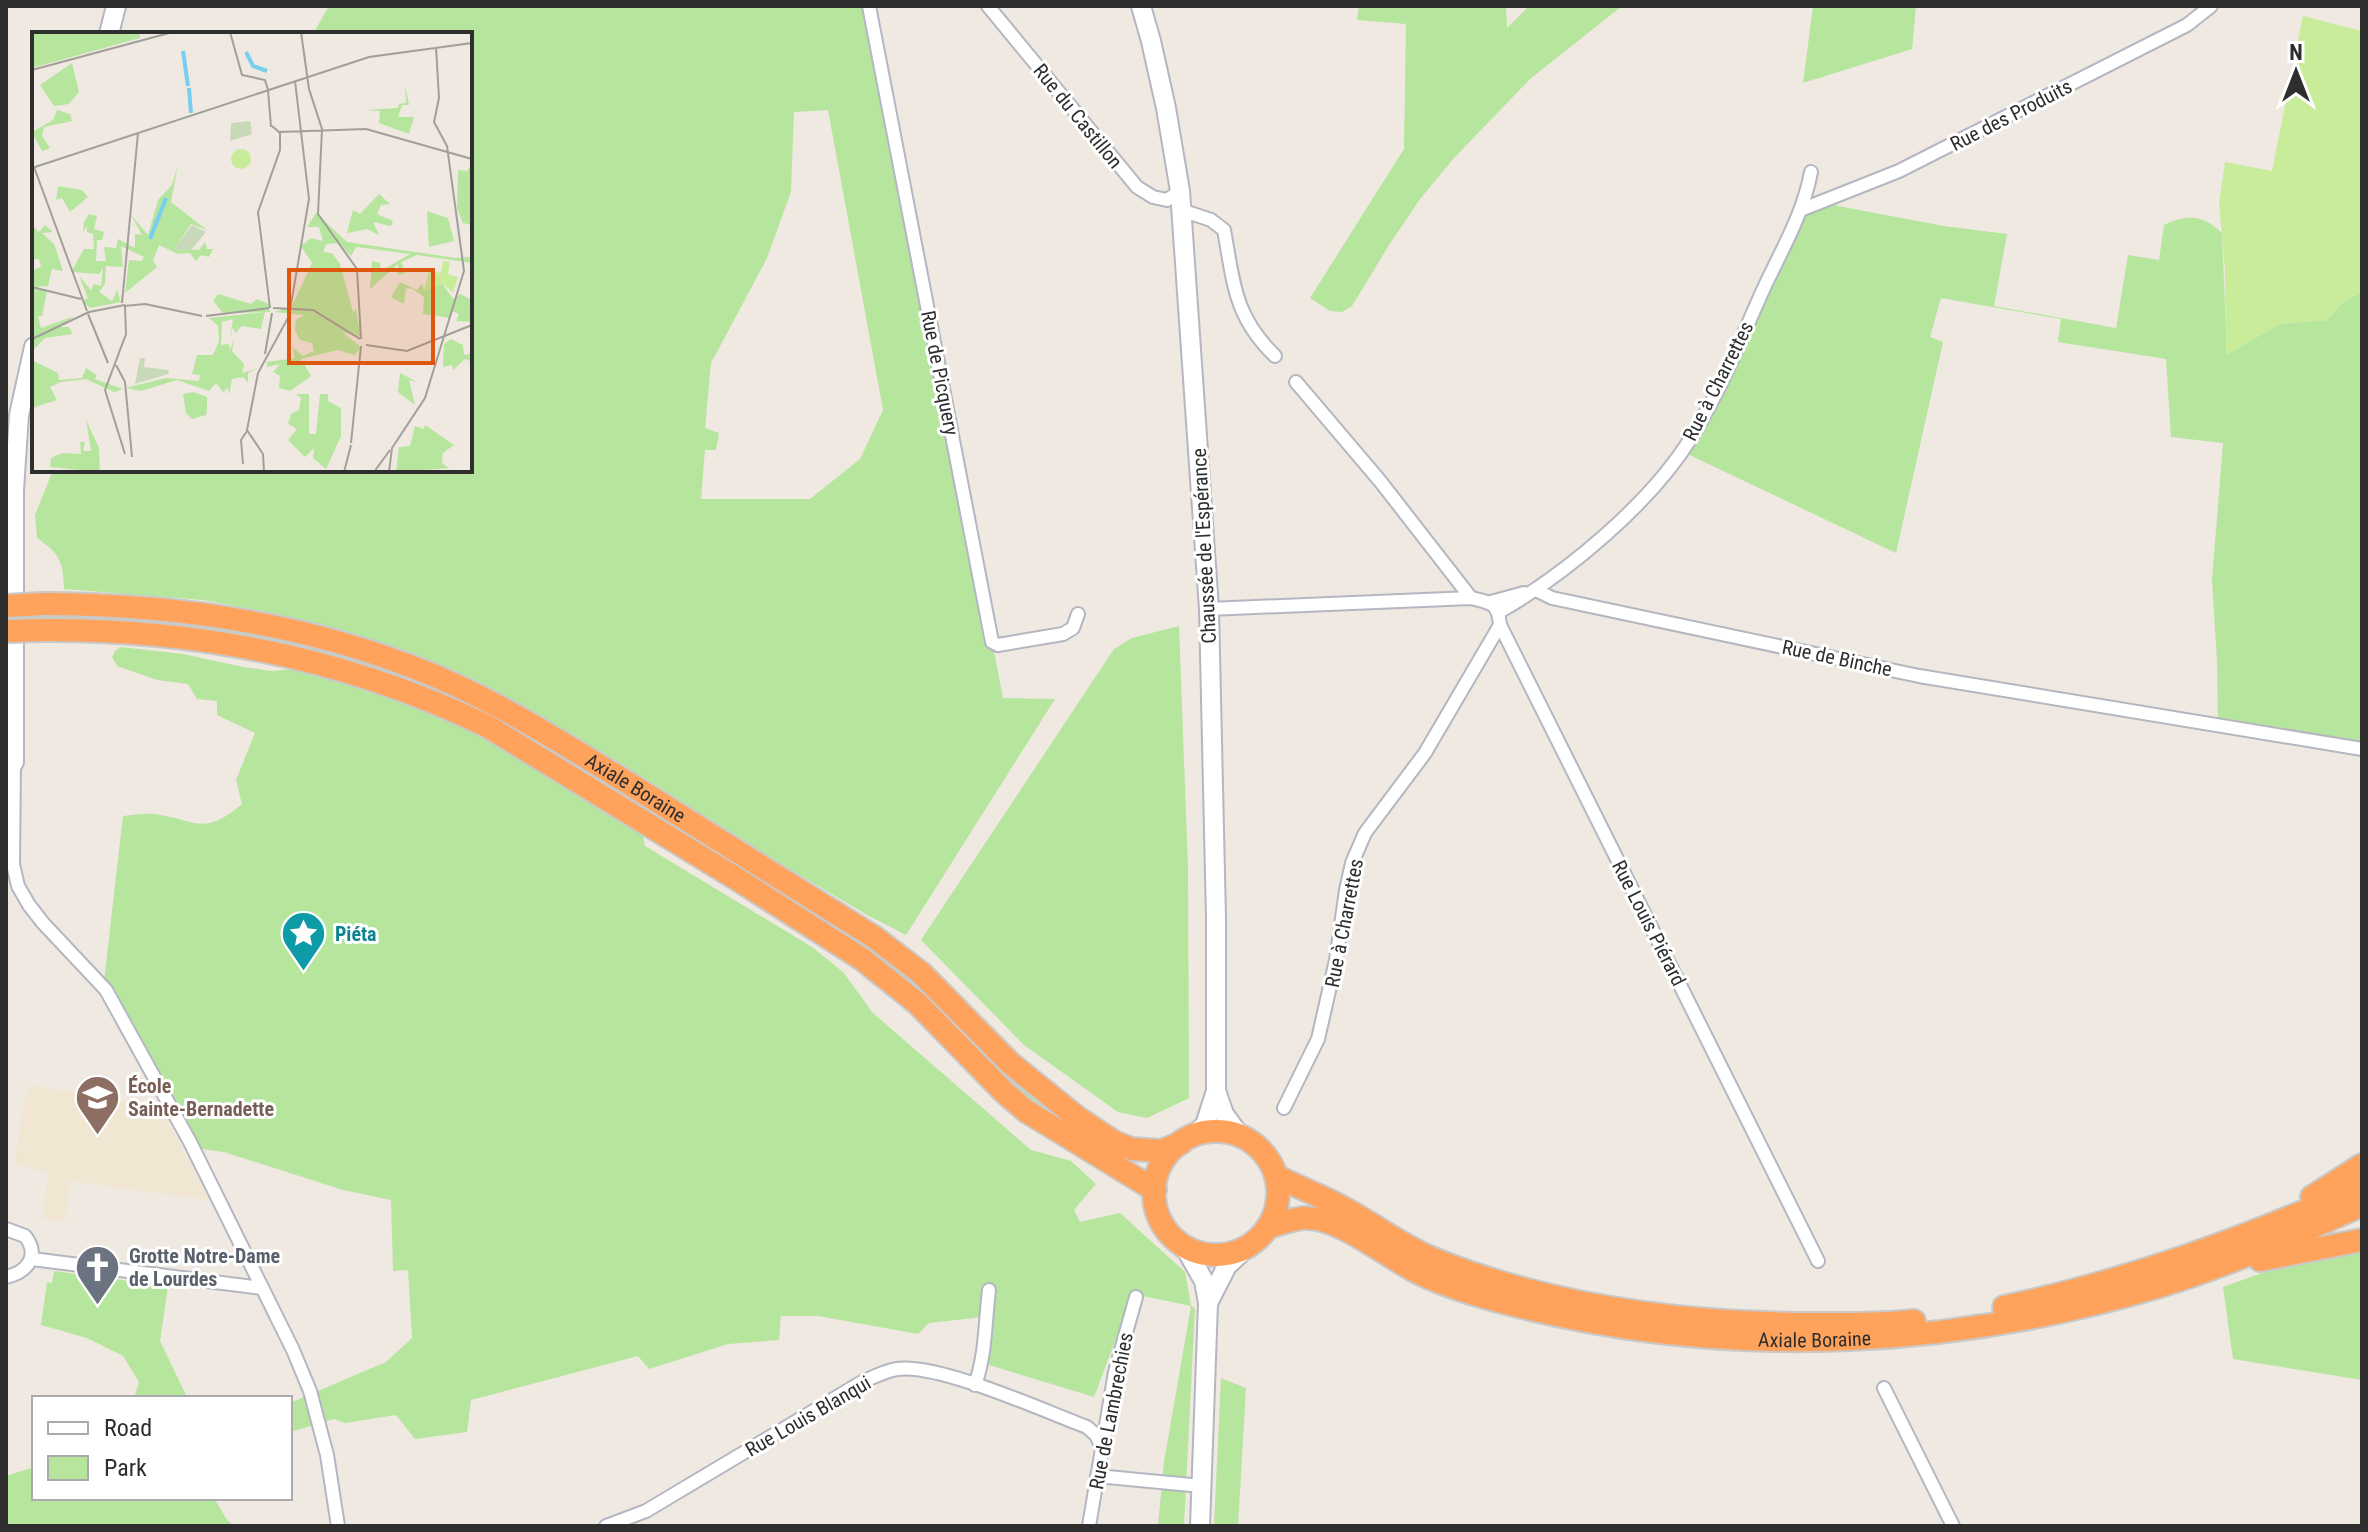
<svg xmlns="http://www.w3.org/2000/svg" width="2368" height="1532" viewBox="0 0 2368 1532" font-family="'Roboto Condensed',sans-serif">
<rect width="100%" height="100%" fill="#efe9e1"/>
<polygon fill="#f0e6d1" points="28,1085 159,1106 209,1200 70,1181 65,1222 43,1219 48,1172 14,1165"/>
<g fill="#b6e59e" fill-rule="evenodd">
<path d="M329 6H869L1003 698 1055 699 906 935 867 915 606 760 328 630 272 613 203 600 64 589C63 561 60 554 37 538L35 515 53 470H470V34H313ZM828 110 883 410 860 459 810 499H701L705 450H716L719 433 705 428 711 363 767 258 791 192 794 112Z"/>
<polygon points="1359,6 1506,6 1507,28 1529,6 1622,6 1530,79 1454,158 1420,199 1389,245 1352,306 1342,312 1330,311 1310,298 1404,149 1406,24 1357,20"/>
<polygon points="1813,6 1916,6 1912,49 1803,83"/>
<path d="M1825 200 1838 206 1944 226 2007 234 1994 306 2116 328 2128 255 2159 260 2164 225C2188 214 2203 215 2222 233L2227 354 2280 324 2327 320 2343 302 2362 292V749L2218 725 2217 661 2212 580 2223 443 2171 437 2166 359 2058 342 2061 319 1941 298 1930 337 1943 342 1896 553 1681 451 1803 209Z"/>
<polygon points="6,613 127,613 313,642 469,698 887,954 1119,1156 1026,1101 942,1016 385,676 6,624"/>
<polygon points="1179,626 1188,868 1189,1098 1147,1118 1118,1112 1024,1045 921,940 1114,649 1132,638"/>
<path d="M121 647 183 654 243 667 272 671 294 669 380 689 478 730 642 831 645 846 812 947 843 972 873 1013 1031 1150 1071 1161 1096 1184 1074 1210 1080 1222 1120 1213 1185 1272 1191 1305 1195 1309 1184 1526H1158L1164 1462 1191 1306 1133 1294 1094 1397 989 1365 992 1316 929 1323 918 1334 818 1316H781L779 1340 728 1344 649 1369 638 1356 471 1400 467 1432 415 1439 396 1415 345 1423 334 1419 290 1432V1403L386 1362 412 1338 408 1270 393 1271 391 1200 343 1190 224 1152 188 1147 103 990 123 816C133 815 144 813 154 814 196 819 202 838 242 804L236 780 255 733 217 715V701L197 699 188 684 157 680 117 666 112 657 115 651Z"/>
<polygon points="2362,1250 2362,1380 2233,1359 2223,1287 2301,1259"/>
<polygon points="54,1271 168,1286 160,1341 186,1395 193,1398 134,1398 139,1382 123,1356 87,1338 41,1325 47,1282 52,1283"/>
<polygon points="1221,1378 1246,1388 1238,1526 1214,1526"/>
<polygon points="34,1467 34,1498 214,1498 227,1520 234,1526 6,1526 6,1476"/>
</g>
<polygon fill="#c9ec9a" points="2303,16 2362,31 2362,292 2343,302 2327,320 2280,324 2226,355 2225,269 2219,203 2225,162 2272,171"/>
<g fill="none" stroke-linecap="round" stroke-linejoin="round">
<defs>
<g id="street">
<polyline points="869,6 992,642 998,645 1063,634 1073,628 1078,614"/>
<polyline points="988,6 1137,187 1153,197 1167,200 1180,191"/>
<polyline points="1803,209 1899,171 2187,25 2211,6"/>
<path d="M1181 210 1211 220 1224 230C1234 284 1234 316 1275 356"/>
<polyline points="1296,382 1380,481 1471,598"/>
<polyline points="1536,590 1552,598 1919,676 2362,749"/>
<polyline points="1491,602 1524,593"/>
<path d="M1209 609 1471 598C1492 603 1498 603 1500 625L1818 1261"/>
<path d="M1499 612C1566 574 1650 504 1691 438 1720 392 1741 339 1763 290 1781 251 1803 215 1811 172"/>
<polyline points="14,762 13,864 18,886 29,905 43,923 106,990 190,1142 293,1350 310,1391 327,1455 338,1526"/>
<polyline points="1284,1108 1318,1039 1336,960 1346,890 1352,863 1365,833 1425,753 1500,625"/>
<path d="M6 1229 25 1236C40 1255 28 1272 6 1277"/>
<polyline points="32,1259 262,1288"/>
<path d="M975 1385C986 1354 985 1322 989 1290"/>
<polyline points="1884,1388 1953,1526"/>
<polyline points="1097,1476 1191,1485 1202,1484"/>
<path d="M606 1526 646 1511 862 1382C873 1377 885 1371 897 1369 939 1363 1044 1411 1087 1427L1096 1435 1102 1447"/>
<polyline points="1089,1526 1115,1372 1136,1297"/>
</g>
<g id="secondary">
<polyline points="1141,6 1151,41 1166,108 1180,191 1209,609 1216,918 1216,1091 1205,1125 1192,1136"/>
<polyline points="109,34 116,6"/>
<polyline points="6,768 14,762 14,490 19,415 34,347"/>
<polyline points="1216,1091 1224,1114 1240,1136"/>
<polyline points="1184,1246 1204,1281 1208,1303 1200,1526"/>
<polyline points="1208,1303 1227,1266 1248,1246"/>
</g>
<g id="highway">
<path id="s1" d="M42 604C167 604 292 621 410 666 488 695 557 740 628 783 710 834 792 885 874 937L921 973 1010 1063 1078 1118 1114 1142 1132 1149 1162 1151 1181 1143"/>
<path d="M42 630C197 629 348 659 487 726L737 879 862 959 917 1003 1005 1093 1026 1111 1155 1190"/>
<circle cx="1216" cy="1193" r="62"/>
<path d="M1276 1176C1299 1188 1325 1197 1347 1210 1376 1226 1401 1245 1431 1258 1551 1307 1689 1324 1817 1324 1849 1324 1883 1325 1914 1321"/>
<polyline points="2312,1197 2362,1165"/>
<path id="s2" d="M1268 1227C1279 1224 1292 1219 1304 1218 1339 1216 1385 1256 1417 1272 1451 1289 1490 1299 1526 1308 1736 1359 1953 1348 2160 1286 2229 1265 2296 1235 2362 1205"/>
<polyline points="2260,1260 2362,1240"/>
<path d="M2004 1307C2129 1281 2245 1238 2362 1187"/>
</g>
</defs>
<use href="#street" stroke="#b4b7c1" stroke-width="16"/>
<use href="#secondary" stroke="#b4b7c1" stroke-width="22"/>
<use href="#highway" stroke="#c9c9c9" stroke-width="26"/>
<use href="#street" stroke="#fff" stroke-width="12"/>
<use href="#secondary" stroke="#fff" stroke-width="18"/>
<use href="#highway" stroke="#ffa35c" stroke-width="22"/>
<defs>
<g id="highway-bridge">
<polyline points="6,606 42,604"/>
<polyline points="6,631 42,630"/>
</g>
</defs>
<use href="#highway-bridge" stroke="#c9c9c9" stroke-width="26" stroke-linecap="butt"/>
<use href="#highway-bridge" stroke="#ffa35c" stroke-width="22"/>
</g>
<defs>
<symbol id="sight-pin" viewBox="-11 -11 22 30"><path d="M0 17L-7.5 6A9.5 9.5 0 1 1 7.5 6Z" fill="#0f9aa8" stroke="#fff"/><path d="M0-6L1.8-2.2L6-1.7L2.9 1.2L3.7 5.4L0 3.3L-3.7 5.4L-2.9 1.2L-6-1.7L-1.8-2.2Z" fill="#fff"/></symbol>
<symbol id="school-pin" viewBox="-11 -11 22 30"><path d="M0 17L-7.5 6A9.5 9.5 0 1 1 7.5 6Z" fill="#8d6e63" stroke="#fff"/><path d="M0-5L7-2L0 1L-7-2ZM-4 1L0 2.5L4 1V4Q0 6-4 4Z" fill="#fff"/></symbol>
<symbol id="church-pin" viewBox="-11 -11 22 30"><path d="M0 17L-7.5 6A9.5 9.5 0 1 1 7.5 6Z" fill="#6b7280" stroke="#fff"/><path d="M-1.2-6h2.4v3.5h3.3v2.4h-3.3V6h-2.4V-.1h-3.3v-2.4h3.3Z" fill="#fff"/></symbol>
</defs>
<g fill-rule="evenodd">
<use href="#sight-pin" x="278" y="908" width="51" height="69"/>
<use href="#school-pin" x="72" y="1072" width="51" height="69"/>
<use href="#church-pin" x="72" y="1242" width="51" height="69"/>
</g>
<g text-anchor="middle" stroke-width="6" stroke-linejoin="round" paint-order="stroke">
<g font-size="20" fill="#2e2e2e" stroke="#fff">
<text transform="translate(2011 115) rotate(-27)" y="7">Rue des Produits</text>
<text transform="translate(1078 116) rotate(51)" y="7">Rue du Castillon</text>
<text transform="translate(940 373) rotate(79)" y="7">Rue de Picquery</text>
<text transform="translate(1718 381) rotate(-63)" y="7">Rue à Charrettes</text>
<text transform="translate(1204 546) rotate(-93)" y="7">Chaussée de l'Espérance</text>
<text transform="translate(1837 658) rotate(12)" y="7">Rue de Binche</text>
<text dy="7" stroke="none"><textPath href="#s1" startOffset="632">Axiale Boraine</textPath></text>
<text transform="translate(1344 923) rotate(-79)" y="7">Rue à Charrettes</text>
<text transform="translate(1649 923) rotate(63)" y="7">Rue Louis Piérard</text>
<text dy="7" stroke="none"><textPath href="#s2" startOffset="570">Axiale Boraine</textPath></text>
<text transform="translate(1111 1411) rotate(-79)" y="7">Rue de Lambrechies</text>
<text transform="translate(808 1416) rotate(-30)" y="7">Rue Louis Blanqui</text>
</g>
<g font-size="20" font-weight="bold" fill="#0d838f" stroke="#fff" text-anchor="start">
<text x="335" y="941">Piéta</text>
</g>
<g font-size="20" font-weight="bold" fill="#785e54" stroke="#fff" text-anchor="start">
<text x="128" y="1093">École<tspan x="128" dy="23">Sainte-Bernadette</tspan></text>
</g>
<g font-size="20" font-weight="bold" fill="#5b616d" stroke="#fff" text-anchor="start">
<text x="129" y="1263">Grotte Notre-Dame<tspan x="129" dy="23">de Lourdes</tspan></text>
</g>
</g>
<g transform="translate(32 32)">
<rect width="440" height="440" fill="#efe9e1"/>
<path d="M0 0H107L108 6 0 36ZM40 31 47 60 37 72 22 74 8 53ZM373 53 377 73H370L366 85H382L377 102 347 91 348 79 333 78 366 76 367 72 374 71ZM25 78 38 82 40 89 12 95 10 104 18 116 10 119 0 100 21 88ZM440 131V193L431 191 425 176 426 138 435 139ZM146 132 139 170 175 198 159 192 142 217 167 218 173 210 175 217H181L177 225 169 223 164 229 158 221 146 222 127 213 121 229 125 235 93 261 97 228 110 229 112 225 89 214 91 235 74 234 73 252 67 260 80 269 85 258 89 270 58 276 50 269 56 266 47 244 59 258 62 252 69 254 71 236 67 242 39 240 52 217H62L61 202 55 200V194L51 200 52 190 57 182 65 184 62 197 72 200 70 208H65L64 229H74L72 215 84 216 86 207 103 216V202L110 203 99 183 116 203 126 168 140 153ZM26 154 50 158 56 165 38 180 30 166 24 168ZM347 162 358 172 349 173 345 182 361 189 359 194 341 190 347 203 335 197 315 201 321 178 328 182ZM395 179 416 186 422 209 397 215ZM284 181 315 210 424 226 438 225 440 214V231L385 223 369 230 373 241 366 243V232L338 257 340 229 348 231 349 239 378 222 324 215 319 224 307 211 294 212 291 220 300 221 308 232 321 280 317 286 324 277 329 305 310 300 329 315 323 323 305 318 269 327 279 344 258 359 247 356 248 344 241 340 248 332 235 335V330L263 326 260 315 271 324 282 319 280 311 268 308 263 298 264 288 272 283 243 280 260 274 280 231 269 214 279 206 291 209 287 195H275ZM0 193 7 200 13 193 21 200 10 201 22 212 31 239 20 237 16 254 0 255V238L9 235 7 227H0ZM368 250 385 258 390 251 392 259 410 251 421 267 428 262 440 268V290L424 289 427 282 421 279 418 286 391 282 392 265 381 257 374 256 372 272 359 265ZM0 256 15 259 10 284H6L9 296 43 284 27 295H37L41 302 13 306 2 317ZM186 262 219 272 225 267 237 272 238 280 191 281 181 269ZM233 280 229 297 210 294 203 301 201 295 198 307 201 287 190 290 189 313 197 312 198 318 202 307 200 319 212 332 210 341 227 336 216 341V350L211 345 200 347 197 363 196 356 191 360 184 351 177 359 145 348 109 359 94 356 134 346 167 349 168 343 160 342 165 323H181L187 309 186 294 177 286ZM419 307 431 313 432 323 440 322V330L433 327 421 338 420 333 411 335 412 312ZM0 328 26 341 27 348 50 346 54 336 65 343 63 347 91 357 82 360 54 347 29 350 18 355 25 368 0 376ZM368 341 385 350 377 348 383 373 366 360ZM162 360 175 365V377L174 383 160 387 154 381 151 362ZM264 362H277V402H284L288 362H296V369L309 376V404L294 437 281 426 282 416 273 425 256 408 265 397 256 392 259 382 267 378 269 366ZM54 388 67 416 68 440 18 435 19 426 30 421 49 422 48 410H53L51 419H59ZM393 393 422 413 411 421 410 431 417 436 364 440 367 415 378 414 383 394 392 397Z" fill="#b6e59e"/>
<path d="M218 89 220 102 198 109 199 91ZM160 193 174 200 159 218 142 217ZM108 326H113L112 335 137 338 136 342 103 352Z" fill="#c8d9b8"/>
<path d="M199 127a10 10 0 1 1 20 0a10 10 0 1 1-20 0ZM411 229 418 230 416 242 426 245 421 261 410 251 392 259 397 239 409 241Z" fill="#c9ec9a"/>
<path fill="none" stroke="#75cff0" stroke-width="4" d="M151 19 156 54M214 20 221 34 235 39M157 56 159 81M118 207 134 166"/>
<path fill="none" stroke="#a29e99" stroke-width="2" d="M198 0 210 43 233 48 236 58M269 0 277 57 290 97 286 182 325 237 329 307M0 38 141 0M236 58 239 95M247 100 334 97 440 127M2 135 55 279M0 136 337 25 440 11M0 255 49 267M90 271 106 101M92 274 113 272 170 284M93 274 94 302 73 358 93 422M238 276 226 180 248 118V101L240 94M241 276 281 278 328 307M56 282 76 331M174 284 237 276M0 307 57 280 93 273M334 313 375 319 440 293M233 322 240 281M84 333 93 350 100 425M319 411 329 314M211 432 209 408 215 399M232 439 231 422 215 398 226 341 257 284 277 167 263 49M312 440 319 413M342 440 358 418M357 440 360 416 393 366 432 239 415 114 402 90 407 66 404 15"/>
<path fill="#df570e" fill-opacity="0.15" stroke="#df570e" stroke-width="4" d="M257 238H401V331H257Z"/>
<rect width="440" height="440" fill="none" stroke="#2e2e2e" stroke-width="4"/>
</g>
<rect width="2368" height="1532" fill="none" stroke="#2e2e2e" stroke-width="16"/>
<rect x="32" y="1396" width="260" height="104" fill="#ffffff" stroke="#ababab" stroke-width="2"/>
<rect x="48" y="1422" width="40" height="12" fill="#ffffff" stroke="#ababab" stroke-width="2"/>
<text x="104" y="1436" font-size="24" fill="#2e2e2e">Road</text>
<rect x="48" y="1456" width="40" height="24" fill="#b6e59e" stroke="#ababab" stroke-width="2"/>
<text x="104" y="1476" font-size="24" fill="#2e2e2e">Park</text>
<g transform="translate(2296 72)" stroke="#ffffff" stroke-width="6" paint-order="stroke">
<path d="M0-6L14 30L0 20L-14 30Z" fill="#2e2e2e"/>
<text y="-12" font-size="22" font-weight="bold" text-anchor="middle" fill="#2e2e2e">N</text>
</g>
</svg>
